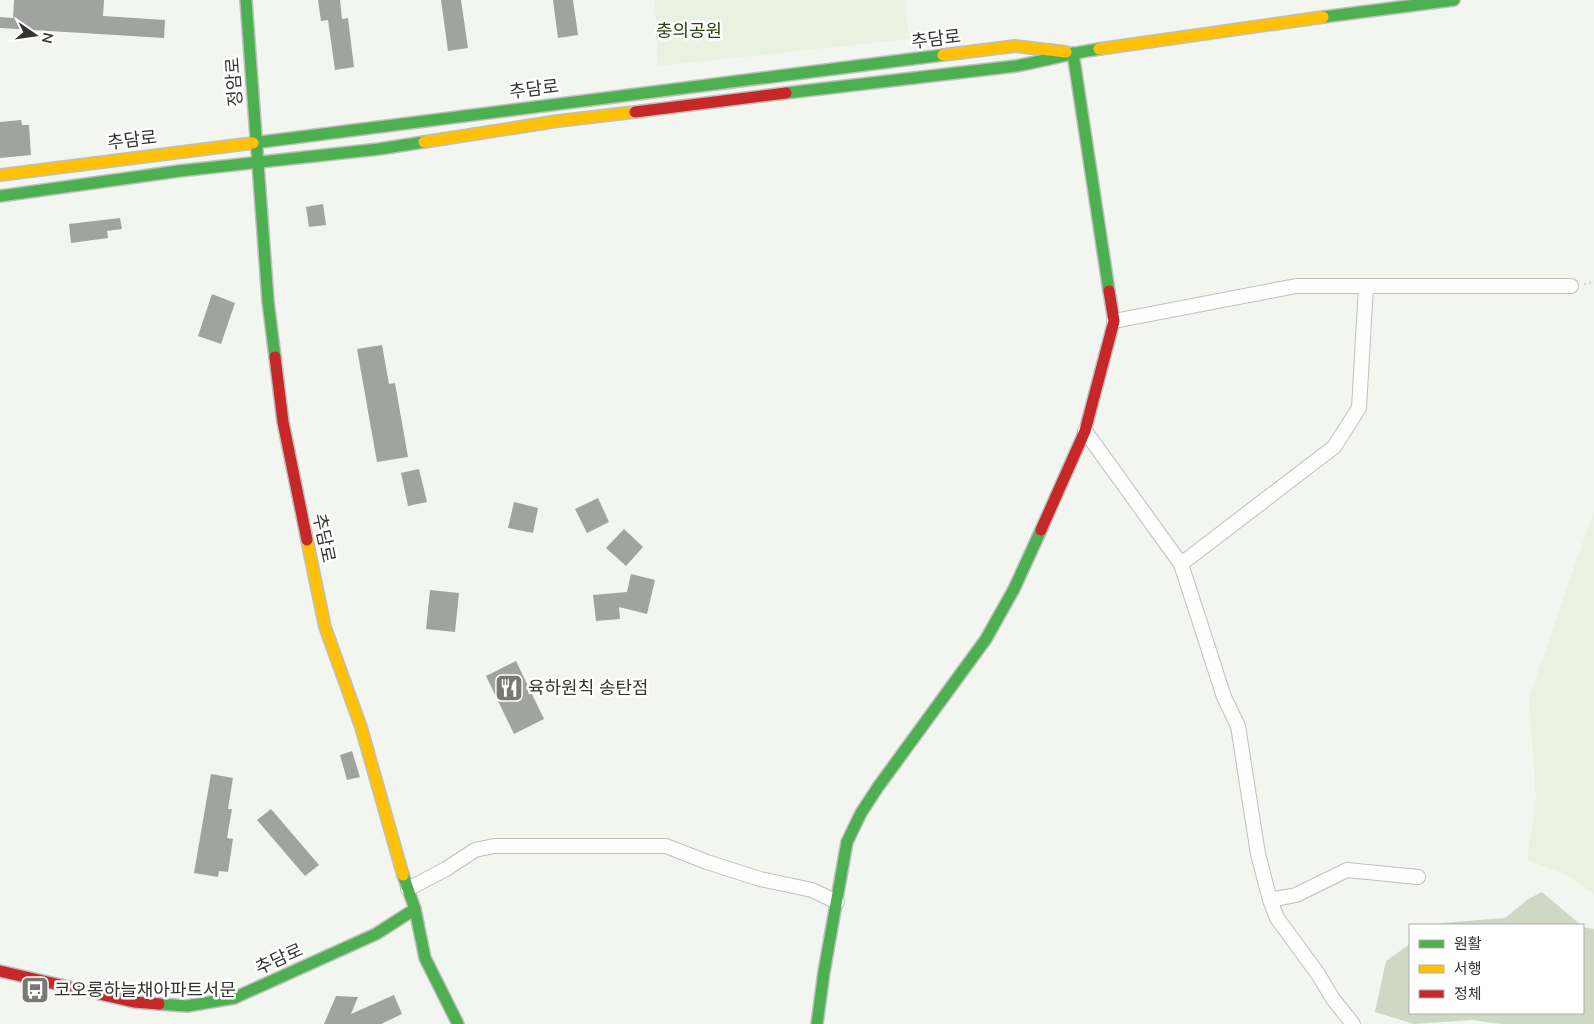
<svg xmlns="http://www.w3.org/2000/svg" width="1594" height="1024" viewBox="0 0 1594 1024" font-family="Mulish,'Noto Sans KR',sans-serif">
<rect width="100%" height="100%" fill="#f3f6f0"/>
<g fill="#e9f1e0">
<polygon points="655,0 904,0 910,39 658,66"/>
<polygon points="1594,511 1594,894 1565,874 1527,860 1536,799 1529,697"/>
</g>
<g fill="#cfd8c5">
<polygon points="1542,892 1581,925 1438,925 1441,923 1505,918 1528,899"/>
<polygon points="1583,927 1594,929 1594,1024 1501,1024 1472,1020 1414,1024 1375,1012 1386,961 1410,944 1410,1013 1583,1013"/>
</g>
<g fill="#a0a39f">
<polygon points="14,0 104,0 103,16 165,20 164,38 0,28 0,17 13,18"/>
<polygon points="318,0 340,0 342,19 348,18 354,67 335,70 328,20 321,21"/>
<polygon points="441,0 461,0 468,48 448,51"/>
<polygon points="553,0 573,0 578,35 558,38"/>
<polygon points="21,120 22,125 29,125 31,155 0,158 0,122"/>
<polygon points="323,204 326,225 309,227 306,207"/>
<polygon points="120,218 122,229 107,231 108,238 71,243 69,224"/>
<polygon points="212,294 235,303 221,344 198,336"/>
<polygon points="382,345 389,384 395,383 408,457 377,462 357,349"/>
<polygon points="419,469 427,502 408,506 401,473"/>
<polygon points="598,498 609,522 587,533 575,509"/>
<polygon points="514,502 538,508 533,533 508,528"/>
<polygon points="624,529 643,547 626,566 606,548"/>
<polygon points="631,574 655,580 647,614 619,607 620,619 596,621 593,595 627,592"/>
<polygon points="430,590 459,593 455,632 426,629"/>
<polygon points="516,661 544,719 514,734 486,676"/>
<polygon points="352,751 360,777 347,780 340,755"/>
<polygon points="211,774 233,778 228,809 232,809 227,838 233,839 228,872 219,871 218,877 194,873"/>
<polygon points="271,809 319,865 305,876 257,820"/>
<polygon points="394,995 402,1014 381,1024 324,1024 336,996 358,997 351,1014"/>
</g>
<g fill="none" stroke-linecap="round" stroke-linejoin="round">
<defs>
<g id="street">
<polyline points="1114,321 1296,286 1571,286"/>
<polyline points="1085,431 1181,564 1334,447 1359,408 1366,286"/>
<polyline points="1181,564 1224,697 1238,726 1258,854 1270,900 1296,895 1347,870 1418,877"/>
<polyline points="408,889 446,869 475,850 494,846 666,846 707,862 760,879 812,890 837,902"/>
<polyline points="1270,900 1277,918 1318,974 1333,999 1353,1024"/>
</g>
<g id="fast">
<polyline points="246,0 268,301 275,357"/>
<polyline points="1323,17 1454,0"/>
<polyline points="1073,53 1109,291"/>
<path d="M786 93 1016 66C1044 61 1071 53 1099 49"/>
<polyline points="253,143 943,55"/>
<polyline points="0,196 179,171 379,149 424,142"/>
<polyline points="403,875 415,909 425,958 458,1024"/>
<polyline points="159,1004 187,1006 234,998 376,934 415,909"/>
<polyline points="817,1024 824,972 847,842 861,813 878,787 986,639 1014,589 1041,530"/>
</g>
<g id="slow">
<polyline points="1099,49 1323,17"/>
<polyline points="943,55 1015,46 1066,52"/>
<polyline points="424,142 558,121 635,112"/>
<polyline points="0,175 253,143"/>
<polyline points="307,540 325,627 361,727 403,875"/>
</g>
<g id="jam">
<polyline points="635,112 786,93"/>
<polyline points="275,357 283,422 307,540"/>
<polyline points="1041,530 1085,431 1114,321 1109,291"/>
<polyline points="0,971 134,1002 159,1004"/>
</g>
</defs>
<use href="#street" stroke="#bec0bc" stroke-width="16"/>
<use href="#fast" stroke="#bec0bc" stroke-width="14"/>
<use href="#slow" stroke="#bec0bc" stroke-width="14"/>
<use href="#jam" stroke="#bec0bc" stroke-width="14"/>
<polyline stroke="#d8d9d7" stroke-width="2.5" stroke-dasharray="2.5 2.5" stroke-linecap="butt" points="1584,284 1594,282"/>
<use href="#street" stroke="#fdfefd" stroke-width="14"/>
<use href="#fast" stroke="#4caf50" stroke-width="11"/>
<use href="#slow" stroke="#ffc107" stroke-width="11"/>
<use href="#jam" stroke="#c62828" stroke-width="11"/>
</g>
<defs>
<symbol id="restaurant-square" viewBox="-11 -11 22 22"><rect x="-9" y="-9" width="18" height="18" rx="4" fill="#767974" stroke="#fff"/><path d="M-5-6h1v4h1v-4h1v4h1v-4h1v5L-1.5 .5V6h-2V.5L-5-1ZM5-6V6H3V1.5H1.5Q1.5-4 5-6Z" fill="#fff"/></symbol>
<symbol id="bus-square" viewBox="-11 -11 22 22"><rect x="-9" y="-9" width="18" height="18" rx="4" fill="#767974" stroke="#fff"/><path d="M-5-6H5V4H4V6H2V4H-2V6H-4V4H-5ZM-3.5-4V0h7V-4ZM-3.5 1.2v1.5H-2V1.2ZM2 1.2v1.5H3.5V1.2Z" fill="#fff"/></symbol>
</defs>
<g fill-rule="evenodd">
<use href="#restaurant-square" x="493" y="672" width="32" height="32"/>
<use href="#bus-square" x="19" y="974" width="32" height="32"/>
</g>
<g text-anchor="middle" stroke-width="5" stroke-linejoin="round" paint-order="stroke">
<g font-size="18" fill="#2d4112" stroke="#fff">
<text x="689" y="37">충의공원</text>
</g>
<g font-size="18" fill="#333532" stroke="#fff">
<text transform="translate(936 39) rotate(-7)" y="6">추담로</text>
<text transform="translate(234 82) rotate(-94)" y="6">정암로</text>
<text transform="translate(534 89) rotate(-7)" y="6">추담로</text>
<text transform="translate(132 140) rotate(-7)" y="6">추담로</text>
<text transform="translate(324 538) rotate(78)" y="6">추담로</text>
<text transform="translate(279 959) rotate(-24)" y="6">추담로</text>
</g>
<g font-size="18" fill="#333532" stroke="#fff" text-anchor="start">
<text x="528" y="694">육하원칙 송탄점</text>
<text x="54" y="996">코오롱하늘채아파트서문</text>
</g>
</g>
<rect x="1409" y="924" width="175" height="90" fill="#ffffff" stroke="#adaead"/>
<rect x="1419" y="940" width="25" height="8" fill="#4caf50" stroke="#adaead"/>
<text x="1454" y="949" font-size="15" fill="#333532">원활</text>
<rect x="1419" y="965" width="25" height="8" fill="#ffc107" stroke="#adaead"/>
<text x="1454" y="974" font-size="15" fill="#333532">서행</text>
<rect x="1419" y="990" width="25" height="8" fill="#c62828" stroke="#adaead"/>
<text x="1454" y="999" font-size="15" fill="#333532">정체</text>
<g transform="translate(35 35) rotate(103)" stroke="#ffffff" stroke-width="4" paint-order="stroke">
<path d="M0-4L9 19L0 12L-9 19Z" fill="#333532"/>
<text y="-8" font-size="14" font-weight="bold" text-anchor="middle" fill="#333532">N</text>
</g>
</svg>
